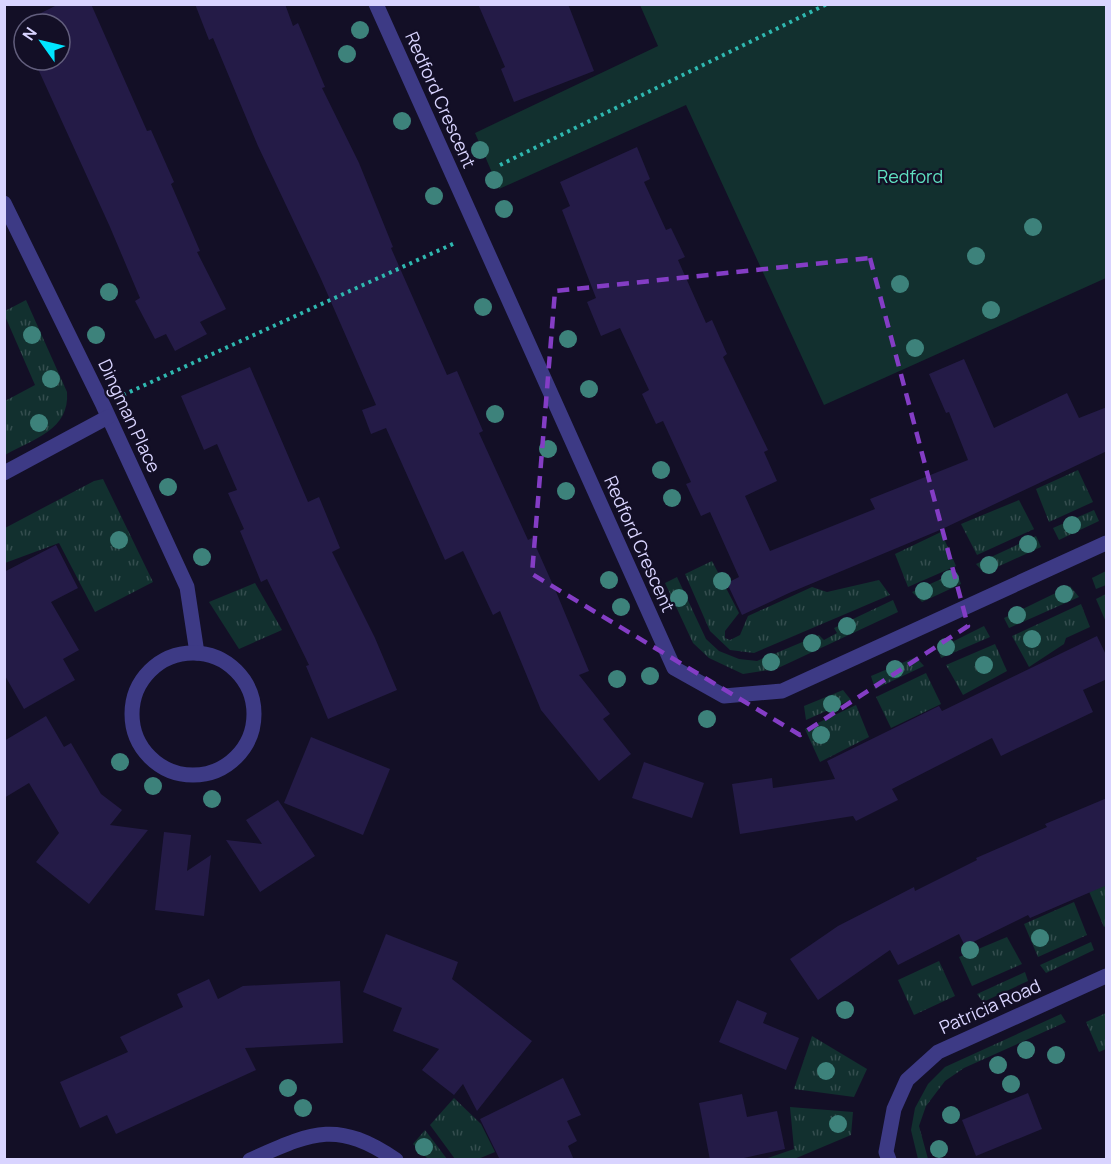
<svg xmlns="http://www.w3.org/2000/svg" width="1111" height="1164" viewBox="0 0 1111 1164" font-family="Manrope,sans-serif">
<defs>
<pattern id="grass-tufts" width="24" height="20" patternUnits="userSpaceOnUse" patternTransform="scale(1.5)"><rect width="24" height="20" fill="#12302f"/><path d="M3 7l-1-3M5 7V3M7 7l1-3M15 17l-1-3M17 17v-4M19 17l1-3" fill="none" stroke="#344d4e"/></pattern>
</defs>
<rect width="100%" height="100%" fill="#130f26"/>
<g fill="url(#grass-tufts)">
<path d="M26 300 67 392C70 430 33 439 5 455V401L35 385 5 316V311Z"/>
<polygon points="1078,470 1093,502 1049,522 1036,489"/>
<polygon points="103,479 153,582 95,612 59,543 5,563 5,528 94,481"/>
<polygon points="1019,500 1034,529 977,555 961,524"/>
<polygon points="1094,510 1099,521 1059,540 1053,528"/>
<polygon points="941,532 956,566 908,587 895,554"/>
<polygon points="1036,536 1041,547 984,573 976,564"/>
<polygon points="712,561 739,613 725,631 725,638 730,640 740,635 748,616 812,587 827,592 879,580 890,595 754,653 730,650 710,631 685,574"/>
<polygon points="1106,571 1106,585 1096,589 1092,578"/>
<polygon points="957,572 961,584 922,602 912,592"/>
<polygon points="677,577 706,639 719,651 739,659 757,661 819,635 824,640 837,633 834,628 893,600 898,612 776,669 743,674 709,658 693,643 665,583"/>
<polygon points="255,583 282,630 239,649 209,602"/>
<polygon points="1070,586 1079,597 1009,628 1004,618"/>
<polygon points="1106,594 1106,622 1096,599"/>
<polygon points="1081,604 1090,627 1066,638 1064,644 1029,667 1012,636"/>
<polygon points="984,626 990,637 941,658 938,649"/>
<polygon points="995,644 1007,671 963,695 946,665"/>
<polygon points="916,657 924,666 875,689 871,676"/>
<polygon points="926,673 941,704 891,728 876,697"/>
<polygon points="843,690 851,700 806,720 804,706"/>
<polygon points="856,705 869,737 820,762 805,729"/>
<polygon points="1072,851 1106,882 1106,926 1104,927"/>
<polygon points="1074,902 1087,935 1038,957 1024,924"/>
<polygon points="1007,937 1022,964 972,986 959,957"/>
<polygon points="1091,942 1094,950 1046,973 1040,965"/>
<polygon points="939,961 955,996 914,1015 898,980"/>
<polygon points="1025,972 1028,981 983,1002 977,994"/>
<polygon points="1106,1013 1106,1049 1099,1052 1086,1022"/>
<polygon points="1061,1014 1066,1022 964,1068 945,1081 926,1106 919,1126 928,1159 918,1159 911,1130 915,1108 928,1084 945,1067"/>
<polygon points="812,1036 867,1069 854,1097 794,1089"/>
<polygon points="454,1098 481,1124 495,1152 478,1159 455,1159 430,1125"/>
<polygon points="790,1107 853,1112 851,1135 794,1159 765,1159 794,1149"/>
<polygon points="425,1130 447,1159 428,1159 413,1144"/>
</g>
<polygon fill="#12302f" points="640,5 1106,5 1106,278 824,405 686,105 499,189 475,133 658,46"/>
<g fill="#241b47">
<polygon points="59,4 91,4 147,131 151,130 174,182 171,184 200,251 197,252 226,309 200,322 207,334 175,351 166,334 155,339 135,301 140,298 110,227 34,60 62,60 60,24 44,24 39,14"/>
<polygon points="195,4 285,4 293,26 298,23 325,87 322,88 359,163 393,247 391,248 447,375 457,371 483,431 479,433 528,540 532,538 557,594 589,671 579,675 610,714 603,719 631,754 599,781 541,710 500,611 493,615 463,551 445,560 386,428 371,434 362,410 376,405 321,279 258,146 213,38 209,40"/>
<polygon points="478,4 568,4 594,71 514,102 501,69 505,67"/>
<polygon points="637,147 650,179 644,182 666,230 671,228 685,257 678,260 706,323 712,320 727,354 723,357 768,450 764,452 777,481 745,496 770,551 875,509 870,499 968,460 949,412 946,413 929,374 964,359 994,428 1067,393 1079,418 1107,407 1107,451 940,530 789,593 742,615 727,583 739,577 710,512 701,516 686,484 691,482 663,421 656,424 642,394 649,390 620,328 601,336 587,302 596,298 562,210 570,206 560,182"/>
<polygon points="250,367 308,502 319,497 340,548 332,552 375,638 397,690 328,719 306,666 309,665 267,579 261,582 240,531 244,529 228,493 237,490 217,444 204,450 181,396"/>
<polygon points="56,545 78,588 51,602 79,650 63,659 75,680 24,709 4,674 4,572"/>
<polygon points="1097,636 1107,657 1107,679 1083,690 1093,712 1001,756 992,738 892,789 898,800 856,821 853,816 740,834 732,784 772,778 773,788 835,779 827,761 939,706 942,711"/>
<polygon points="46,716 64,747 71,743 101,794 122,810 110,825 148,830 89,904 36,862 59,833 29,783 4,798 4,741"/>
<polygon points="311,737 390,769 363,835 284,803"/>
<polygon points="644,762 704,783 692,818 632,798"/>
<polygon points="1107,798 1107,885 1030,918 1028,915 965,946 959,934 898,965 890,950 818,1000 790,959 838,926 914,887 915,891 977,860 976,858 1047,827 1045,824"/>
<polygon points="278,800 315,856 260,892 226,840 262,844 246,820"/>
<polygon points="164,832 191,835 187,871 211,855 204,916 155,910"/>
<polygon points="386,934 458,962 452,979 532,1041 477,1111 463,1084 454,1095 422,1070 439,1049 393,1031 402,1008 363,992"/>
<polygon points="209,979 218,999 243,986 340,981 343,1043 245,1048 256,1070 116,1134 107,1115 80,1128 60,1082 128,1052 120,1037 183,1007 177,994"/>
<polygon points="737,1000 767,1013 763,1023 799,1038 786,1070 719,1042"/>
<polygon points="563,1078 581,1115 567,1121 577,1141 568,1146 574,1160 500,1160 480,1119"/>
<polygon points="1028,1093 1042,1129 976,1156 962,1120"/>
<polygon points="742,1094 747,1117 777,1111 785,1149 735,1160 710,1160 699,1103"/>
</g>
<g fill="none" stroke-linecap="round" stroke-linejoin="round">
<g stroke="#2fb8b0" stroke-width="4" stroke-dasharray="3 4.5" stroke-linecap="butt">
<polyline points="500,165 827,4"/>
<polyline points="123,395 457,242"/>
</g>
<g stroke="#3d3a85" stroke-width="15">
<polyline points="376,4 674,668 724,696 782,691 1106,543"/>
<polyline points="4,203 103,405 187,587 197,653"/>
<polyline points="4,473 108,417"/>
<circle cx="193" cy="714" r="61"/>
<path d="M250 1160C311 1133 336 1119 396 1160"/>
<polyline points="889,1160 886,1152 894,1109 907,1080 938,1052 1106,976"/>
</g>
</g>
<g fill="#3d827b">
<circle cx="360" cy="30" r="9"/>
<circle cx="347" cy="54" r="9"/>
<circle cx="402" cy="121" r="9"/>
<circle cx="480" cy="150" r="9"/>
<circle cx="494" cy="180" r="9"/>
<circle cx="434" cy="196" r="9"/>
<circle cx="504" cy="209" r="9"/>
<circle cx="1033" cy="227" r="9"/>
<circle cx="976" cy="256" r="9"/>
<circle cx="900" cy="284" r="9"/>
<circle cx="109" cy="292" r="9"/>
<circle cx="483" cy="307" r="9"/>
<circle cx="991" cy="310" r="9"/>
<circle cx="32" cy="335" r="9"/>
<circle cx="96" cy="335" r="9"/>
<circle cx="568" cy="339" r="9"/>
<circle cx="915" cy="348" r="9"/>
<circle cx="51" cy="379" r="9"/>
<circle cx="589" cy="389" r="9"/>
<circle cx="495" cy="414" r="9"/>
<circle cx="39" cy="423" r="9"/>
<circle cx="548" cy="449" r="9"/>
<circle cx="661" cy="470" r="9"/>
<circle cx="168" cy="487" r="9"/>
<circle cx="566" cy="491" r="9"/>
<circle cx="672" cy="498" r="9"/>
<circle cx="1072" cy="525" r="9"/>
<circle cx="119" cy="540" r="9"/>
<circle cx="1028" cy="544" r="9"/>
<circle cx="202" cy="557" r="9"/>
<circle cx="989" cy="565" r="9"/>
<circle cx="950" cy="579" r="9"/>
<circle cx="609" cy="580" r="9"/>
<circle cx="722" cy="581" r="9"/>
<circle cx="924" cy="591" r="9"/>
<circle cx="1064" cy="594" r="9"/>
<circle cx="679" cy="598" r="9"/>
<circle cx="621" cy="607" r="9"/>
<circle cx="1017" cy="615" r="9"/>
<circle cx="847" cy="626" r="9"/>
<circle cx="1032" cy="639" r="9"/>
<circle cx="812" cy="643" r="9"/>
<circle cx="946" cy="647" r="9"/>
<circle cx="771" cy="662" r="9"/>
<circle cx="984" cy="665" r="9"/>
<circle cx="895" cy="669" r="9"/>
<circle cx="650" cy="676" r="9"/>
<circle cx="617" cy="679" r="9"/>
<circle cx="832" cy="704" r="9"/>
<circle cx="707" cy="719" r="9"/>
<circle cx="821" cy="735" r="9"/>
<circle cx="120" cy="762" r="9"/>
<circle cx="153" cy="786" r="9"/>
<circle cx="212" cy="799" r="9"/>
<circle cx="1040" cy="938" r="9"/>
<circle cx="970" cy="950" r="9"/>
<circle cx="845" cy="1010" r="9"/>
<circle cx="1026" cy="1050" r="9"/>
<circle cx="1056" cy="1055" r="9"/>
<circle cx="998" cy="1065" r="9"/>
<circle cx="826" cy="1071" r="9"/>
<circle cx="1011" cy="1084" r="9"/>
<circle cx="288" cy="1088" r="9"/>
<circle cx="303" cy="1108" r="9"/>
<circle cx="951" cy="1115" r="9"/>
<circle cx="838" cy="1124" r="9"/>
<circle cx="424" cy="1147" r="9"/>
<circle cx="939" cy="1149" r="9"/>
</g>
<path fill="none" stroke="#843dc5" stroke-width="4.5" stroke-dasharray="12 8" stroke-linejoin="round" d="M870 258 968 626 800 735 532 574 555 291Z"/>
<g text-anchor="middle" stroke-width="4.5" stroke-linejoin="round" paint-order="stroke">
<g font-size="18" fill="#d9d4ff" stroke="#130f26">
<text transform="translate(440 100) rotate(66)" y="6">Redford Crescent</text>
<text transform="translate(129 416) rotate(65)" y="6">Dingman Place</text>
<text transform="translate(639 544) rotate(66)" y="6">Redford Crescent</text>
<text transform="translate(990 1007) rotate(-24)" y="6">Patricia Road</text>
</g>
<g font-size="18" fill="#5fe0c0" stroke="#130f26">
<text x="910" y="183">Redford</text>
</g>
</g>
<rect width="1111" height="1164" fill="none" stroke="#d9d4ff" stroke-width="12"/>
<g transform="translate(42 42) rotate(304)"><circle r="28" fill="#130f26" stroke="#625e7d" stroke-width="1.5"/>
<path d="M0-4.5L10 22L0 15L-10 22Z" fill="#00e5ff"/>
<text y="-9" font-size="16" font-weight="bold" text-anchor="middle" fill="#d9d4ff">N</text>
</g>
</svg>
